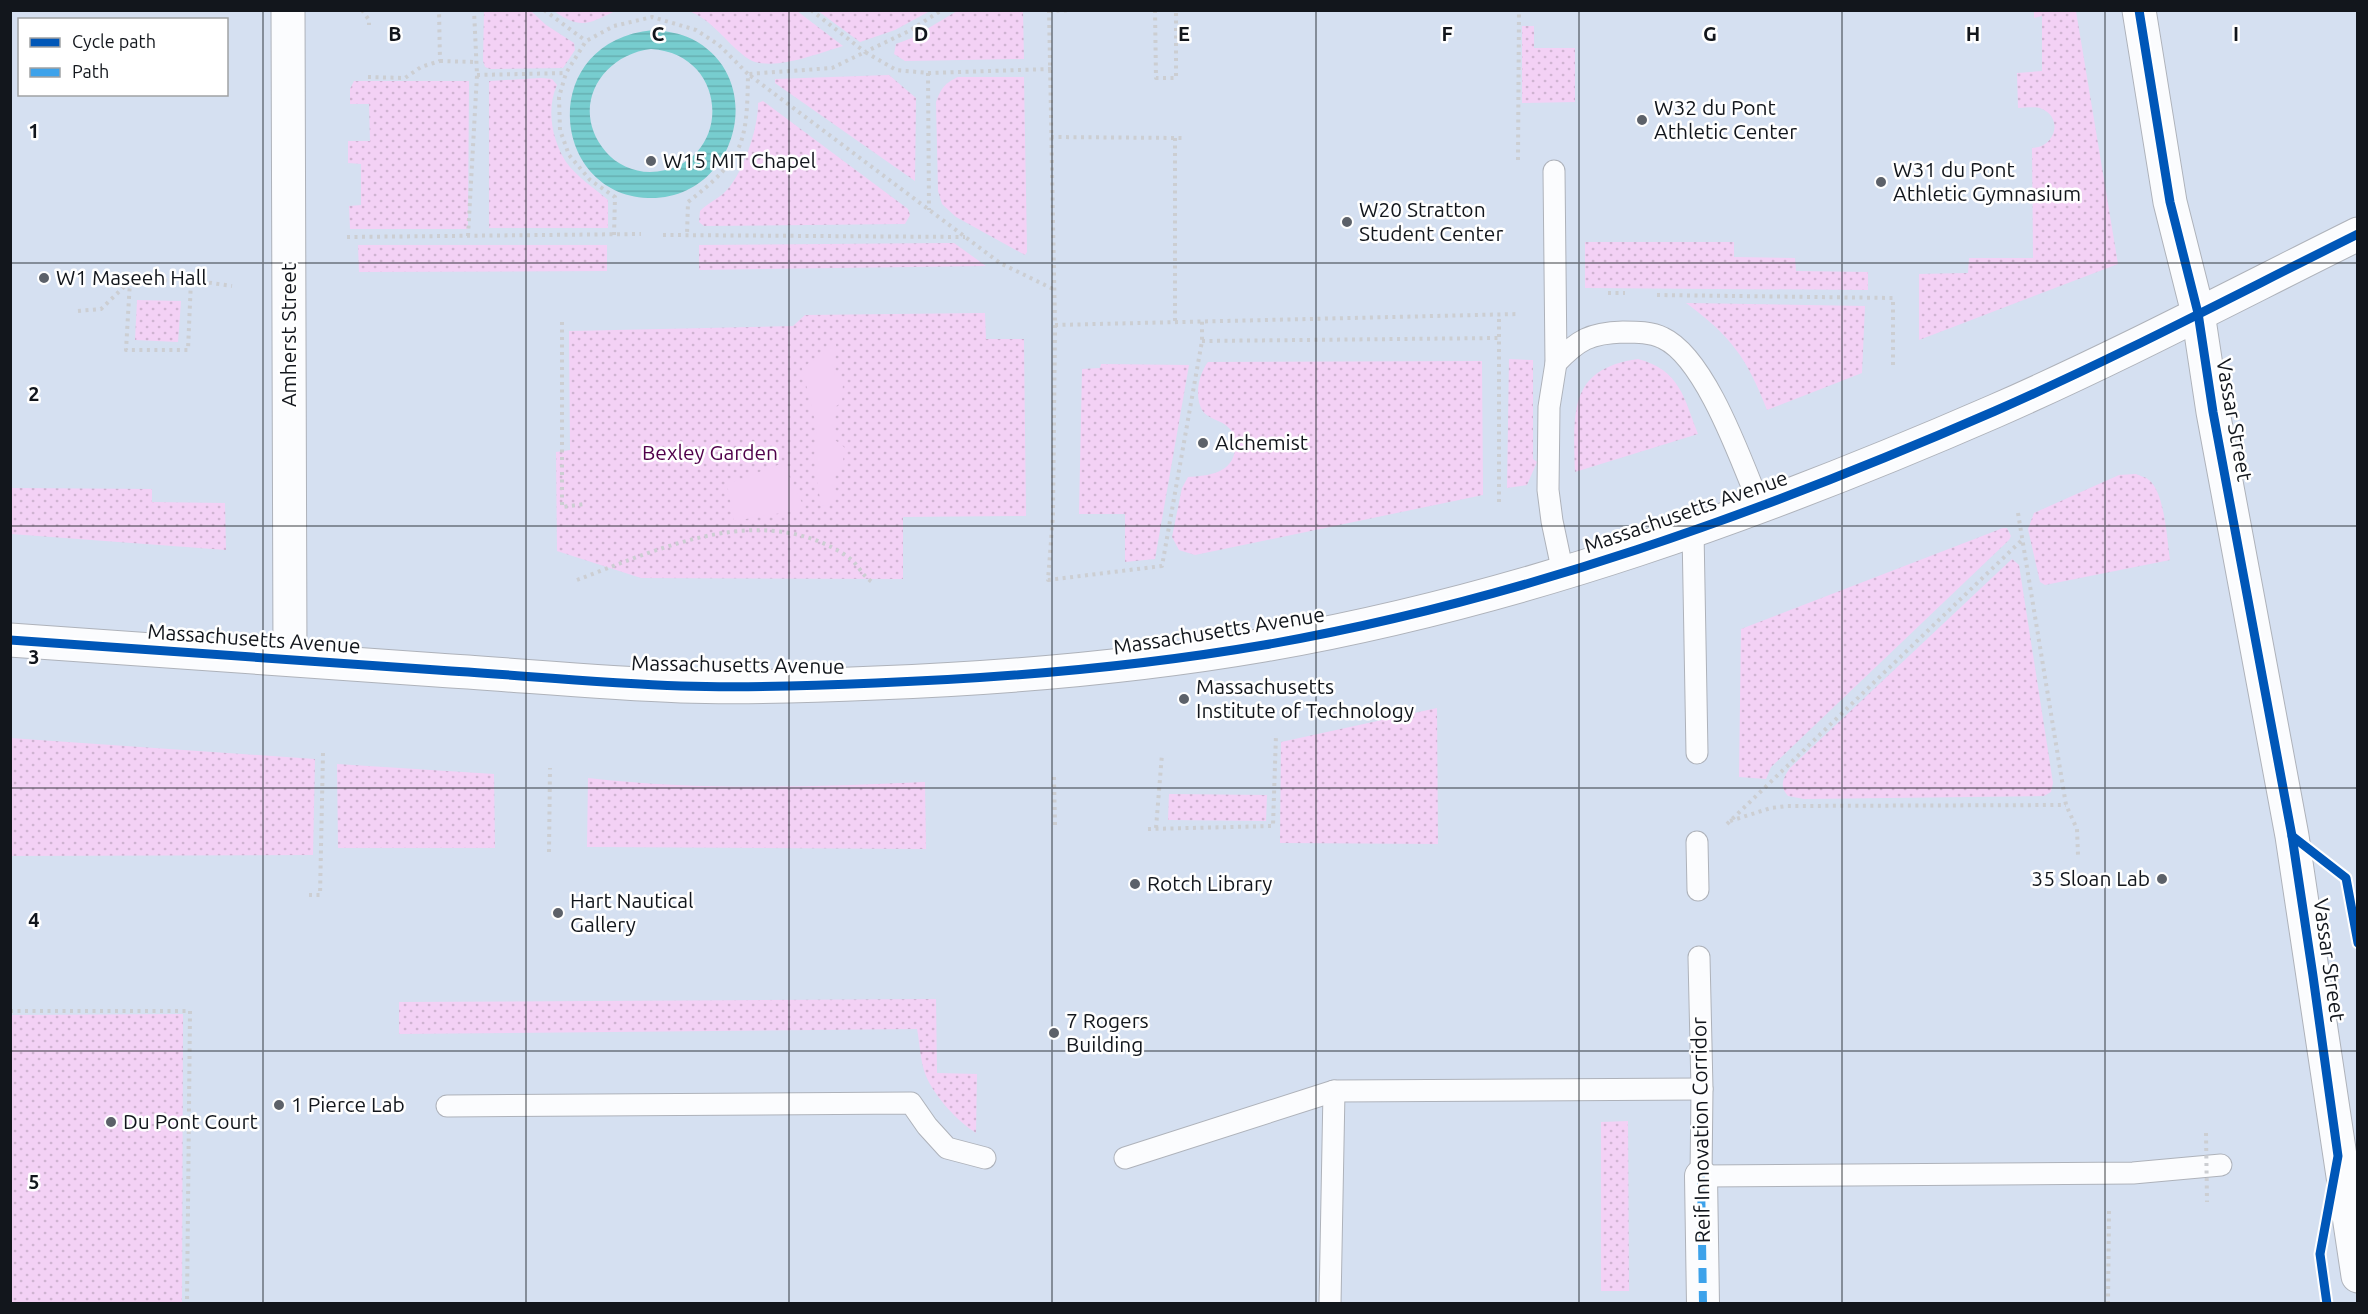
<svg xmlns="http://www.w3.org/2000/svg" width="2368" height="1314" viewBox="0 0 2368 1314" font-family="Ubuntu,sans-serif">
<defs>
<pattern id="grass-dots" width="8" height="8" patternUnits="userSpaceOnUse" patternTransform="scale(1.5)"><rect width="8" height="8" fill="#f3d1f5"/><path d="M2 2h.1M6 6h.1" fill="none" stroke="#cfb3d1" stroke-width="1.8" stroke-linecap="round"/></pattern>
<pattern id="water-rules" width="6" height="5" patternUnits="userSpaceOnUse" patternTransform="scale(1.5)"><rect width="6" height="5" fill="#77cdcf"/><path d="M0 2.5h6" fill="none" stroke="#66afb1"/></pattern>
</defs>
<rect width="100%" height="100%" fill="#e6ecf7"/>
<path fill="#d5e0f1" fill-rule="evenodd" d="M11 11H2357V1303H11ZM20 20H226V94H20Z"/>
<g fill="url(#grass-dots)">
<polygon points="484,11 531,11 546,25 574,43 575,50 563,68 490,69 485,67 483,61"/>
<path d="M554 11H615C587 25 580 29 554 11Z"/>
<path d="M689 11H797L843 46C819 53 780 69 755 62 748 60 742 54 736 49 720 34 709 19 689 11Z"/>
<polygon points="818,11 818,10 930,11 895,30 860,42"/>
<polygon points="957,11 1023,11 1024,59 905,61 894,54 896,44 912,38"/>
<path d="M2034 11H2076L2118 264 1919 340V274L1968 273 1969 258H2033L2032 148C2056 147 2063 118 2042 109 2036 106 2026 108 2018 108L2017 73 2042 71V16L2034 18Z"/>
<polygon points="1522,26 1534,26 1534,48 1575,48 1575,102 1522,103"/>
<polygon points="889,75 916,98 915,181 775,83 775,79"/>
<path d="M958 77H1024L1027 252 1025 255 956 217 942 204 938 191 936 102C941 88 945 83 958 77Z"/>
<path d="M541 78 552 79 557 85C546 109 552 140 566 162 577 177 594 188 608 200V228H489V81Z"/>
<polygon points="354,81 469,81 468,229 350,229 349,206 361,205 361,164 348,163 348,141 370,141 369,104 350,104 350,89"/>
<path d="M763 101 908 209 910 215 905 224H899L704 226 699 222 700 211C707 204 715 200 723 194 742 178 759 127 758 103Z"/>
<polygon points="1585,242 1734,242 1734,257 1795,258 1796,271 1868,272 1868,290 1585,288"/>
<polygon points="954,243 986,266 699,270 699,245"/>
<polygon points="358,245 607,245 607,271 359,272"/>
<polygon points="137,300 181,301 178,342 135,340"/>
<path d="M1686 303 1865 306 1862 373 1767 410C1747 358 1731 336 1686 303Z"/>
<polygon points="985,313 986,339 1024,339 1026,516 903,517 903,579 641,578 557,551 556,452 570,450 569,331 793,326 805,315"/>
<polygon points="1509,359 1533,360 1533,459 1537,462 1527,485 1507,488"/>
<path d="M1638 359C1680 370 1684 398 1698 434L1575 472C1574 414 1567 369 1638 359Z"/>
<path d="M1482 361 1483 495 1195 555 1179 550 1172 537 1182 488 1188 477C1208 476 1233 473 1235 449 1236 442 1234 433 1229 428 1222 420 1207 419 1202 410 1194 395 1199 374 1208 362Z"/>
<polygon points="1101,364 1189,365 1155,559 1125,562 1125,514 1079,514 1082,369 1100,368"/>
<path d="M2136 474C2140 476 2146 477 2149 480 2165 493 2167 540 2170 560L2045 585 2040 582 2028 529 2034 513 2119 475Z"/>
<polygon points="11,488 152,489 152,502 225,503 226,550 11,534"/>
<polygon points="2003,528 2007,528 2011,536 2009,540 1771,767 1766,779 1739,777 1741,629"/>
<path d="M2012 559 2019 565 2053 783 2051 792 2044 796 1804 799 1788 796C1779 786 1783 778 1790 768Z"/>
<polygon points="1437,708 1438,844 1280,843 1281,742"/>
<polygon points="10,738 315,759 313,855 11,856"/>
<polygon points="337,764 494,774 495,848 338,848"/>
<path d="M588 778C700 791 813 787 925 782L926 849 587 847Z"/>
<polygon points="1169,794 1267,795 1266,821 1168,820"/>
<path d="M936 999 937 1073 977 1074 976 1133C957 1121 935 1097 926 1076 920 1061 920 1044 917 1029L399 1034V1002Z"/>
<polygon points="183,1014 182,1303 11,1303 11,1015"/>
<polygon points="1628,1121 1629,1291 1601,1291 1601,1122"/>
</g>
<g fill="#f3d1f5">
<polygon points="836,344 834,377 843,382 842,402 835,407 835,440 844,447 843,464 835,470 834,504 821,506 814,458 817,429 802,368"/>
<polygon points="783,463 805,509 734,521 727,484"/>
</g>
<path fill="url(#water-rules)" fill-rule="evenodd" d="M653 30C666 31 680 33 692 39 770 79 736 201 648 198 549 194 537 41 653 30ZM651 49C733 54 733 169 650 172 633 172 616 164 606 152 569 109 600 55 651 49Z"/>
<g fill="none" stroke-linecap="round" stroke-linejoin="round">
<defs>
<g id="service">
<polyline points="1554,171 1556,363 1549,407 1548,490 1552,521 1563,573"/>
<path d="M1556 363C1578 340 1590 333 1623 332 1637 332 1651 332 1663 338 1706 358 1742 463 1760 506"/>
<polyline points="1693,531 1697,753"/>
<polyline points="1697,842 1698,890"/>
<polyline points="1699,957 1702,1089 1701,1176 2133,1173 2221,1165"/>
<polyline points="447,1106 911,1103 927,1126 947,1148 985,1158"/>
<polyline points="1125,1158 1334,1091 1702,1089"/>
<polyline points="1330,1304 1334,1091"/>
</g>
<polyline id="pedestrian" points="1701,1176 1703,1304"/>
<polyline id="minor" points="288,10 290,659"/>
<polyline id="secondary" points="2139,10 2170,202 2198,313 2213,412 2292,836 2358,1276"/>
<path id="primary" d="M10 640C153 650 295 660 437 670 518 675 599 683 681 686 746 688 811 686 876 683 1006 678 1136 667 1264 645 1517 601 1761 513 1995 411 2118 357 2237 294 2358 234"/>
</defs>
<use href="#service" stroke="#aeb2ba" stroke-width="23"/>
<use href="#pedestrian" stroke="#aeb2ba" stroke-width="34"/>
<use href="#minor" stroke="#aeb2ba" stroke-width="35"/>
<use href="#secondary" stroke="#aeb2ba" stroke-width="35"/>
<use href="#primary" stroke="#aeb2ba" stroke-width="35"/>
<g stroke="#ccced2" stroke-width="4" stroke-dasharray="3 4.5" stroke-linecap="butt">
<polyline points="362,10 369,20 369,25"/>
<polyline points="544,10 586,41"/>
<polyline points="811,10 865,52 909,31 942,10"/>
<polyline points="1049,10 1055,325 1053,515 1048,580 1162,566 1202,341 1202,320"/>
<polyline points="1155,10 1156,78 1176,78 1176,10"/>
<polyline points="1049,11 1074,10"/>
<polyline points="440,61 476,62"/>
<polyline points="1051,69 928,73 896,70 865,52 832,68 748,74 1000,263 1053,289"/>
<polyline points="928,73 929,210"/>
<polyline points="477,75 566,73"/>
<polyline points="368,77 405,78 421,67 440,61 439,10"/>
<polyline points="1051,137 1182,138"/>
<polyline points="1518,160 1519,10"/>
<path d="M614 235 615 197 590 180 569 155 560 130 559 97 566 73 586 41 614 26 652 17 696 30 719 45 748 74C747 144 744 158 688 202L687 235"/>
<polyline points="663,235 965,237"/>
<polyline points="468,236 477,75 474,10"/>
<polyline points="347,237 641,234"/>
<polyline points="130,281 126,350 188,350 191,280"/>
<polyline points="1608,293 1625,293"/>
<polyline points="1657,295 1893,298 1893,367"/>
<polyline points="78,311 101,309 130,281 191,280 232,286"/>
<polyline points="1175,321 1175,138"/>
<polyline points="562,322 562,507 585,504"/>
<polyline points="1055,325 1519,314"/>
<polyline points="1202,341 1498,338"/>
<polyline points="1499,502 1499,315"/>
<polyline points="2018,513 2066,805 2077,829 2078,855"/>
<path d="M577 580C654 551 748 506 829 546 836 549 846 555 852 560 860 568 864 578 874 583"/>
<polyline points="1054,777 1055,826"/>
<polyline points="1730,821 1771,808 1787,806 2066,805"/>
<polyline points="1727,824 2023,539"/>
<polyline points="1156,828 1162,754"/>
<polyline points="1148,829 1273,826 1276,734"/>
<polyline points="549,852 550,768"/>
<polyline points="309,895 320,895 323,753"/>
<polyline points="10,1011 190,1011 187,1304"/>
<polyline points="2108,1304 2109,1210"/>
</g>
<use href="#service" stroke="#fbfcfe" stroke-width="21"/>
<use href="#pedestrian" stroke="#fbfcfe" stroke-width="32"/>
<use href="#minor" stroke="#fbfcfe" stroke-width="33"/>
<use href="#secondary" stroke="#fbfcfe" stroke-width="33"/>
<use href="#primary" stroke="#fbfcfe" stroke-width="33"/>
<polyline stroke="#ccced2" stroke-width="4" stroke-dasharray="3 4.5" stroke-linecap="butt" points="2206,1133 2207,1202"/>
<polyline stroke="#3da2ea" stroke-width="8" stroke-dasharray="15 8" stroke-linecap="butt" points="1701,1176 1703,1304"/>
<defs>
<g id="cycleway">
<polyline points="2139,10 2170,202 2198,313 2213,412 2292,836 2313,976 2338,1156 2320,1254 2327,1304"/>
<path d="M10 640C153 650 295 660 437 670 518 675 599 683 681 686 746 688 811 686 876 683 1006 678 1136 667 1264 645 1517 601 1761 513 1995 411 2118 357 2237 294 2358 234"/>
<polyline points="2292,836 2346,878 2358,943"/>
</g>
</defs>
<use href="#cycleway" stroke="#fff" stroke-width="13"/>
<use href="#cycleway" stroke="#0057b8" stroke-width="9"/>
</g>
<path fill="none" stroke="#12161c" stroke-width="1.5" stroke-opacity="0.55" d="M263 10V1304M526 10V1304M789 10V1304M1052 10V1304M1316 10V1304M1579 10V1304M1842 10V1304M2105 10V1304M10 263H2358M10 526H2358M10 788H2358M10 1051H2358"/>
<g fill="#5c6169" stroke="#fff" stroke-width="2">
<circle cx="1642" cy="120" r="6"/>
<circle cx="651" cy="161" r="6"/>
<circle cx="1881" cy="182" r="6"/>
<circle cx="1347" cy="222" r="6"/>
<circle cx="44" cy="278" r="6"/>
<circle cx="1203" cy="443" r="6"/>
<circle cx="1184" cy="699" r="6"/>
<circle cx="2162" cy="879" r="6"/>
<circle cx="1135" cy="884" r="6"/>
<circle cx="558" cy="913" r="6"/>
<circle cx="1054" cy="1033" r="6"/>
<circle cx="279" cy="1105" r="6"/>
<circle cx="111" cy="1122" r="6"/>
</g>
<g text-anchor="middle" stroke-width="5" stroke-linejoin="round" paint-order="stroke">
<g font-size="21" fill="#12161c" stroke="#fff" text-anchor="start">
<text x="1654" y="115">W32 du Pont<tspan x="1654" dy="24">Athletic Center</tspan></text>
<text x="663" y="168">W15 MIT Chapel</text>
<text x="1893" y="177">W31 du Pont<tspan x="1893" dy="24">Athletic Gymnasium</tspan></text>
<text x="1359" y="217">W20 Stratton<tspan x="1359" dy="24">Student Center</tspan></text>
<text x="56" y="285">W1 Maseeh Hall</text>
<text x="1215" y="450">Alchemist</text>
<text x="1196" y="694">Massachusetts<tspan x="1196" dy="24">Institute of Technology</tspan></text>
<text x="2150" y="886" text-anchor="end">35 Sloan Lab</text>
<text x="1147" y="891">Rotch Library</text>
<text x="570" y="908">Hart Nautical<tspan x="570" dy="24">Gallery</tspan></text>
<text x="1066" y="1028">7 Rogers<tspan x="1066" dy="24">Building</tspan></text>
<text x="291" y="1112">1 Pierce Lab</text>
<text x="123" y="1129">Du Pont Court</text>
</g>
<g font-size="21" fill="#12161c" stroke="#fff">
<text transform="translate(289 335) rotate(-90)" y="7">Amherst Street</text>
<text transform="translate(2234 420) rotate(80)" y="7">Vassar Street</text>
<text transform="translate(1686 512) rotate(-19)" y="7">Massachusetts Avenue</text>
<text transform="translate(1219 631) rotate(-9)" y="7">Massachusetts Avenue</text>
<text transform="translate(254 639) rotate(4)" y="7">Massachusetts Avenue</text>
<text transform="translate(738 665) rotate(1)" y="7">Massachusetts Avenue</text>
<text transform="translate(2329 960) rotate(82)" y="7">Vassar Street</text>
<text transform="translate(1701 1130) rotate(-91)" y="7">Reif Innovation Corridor</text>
</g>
<g font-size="21" fill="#4f004a" stroke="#fff">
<text x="710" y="460">Bexley Garden</text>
</g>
</g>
<g font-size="20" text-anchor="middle" font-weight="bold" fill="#12161c" stroke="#fff" stroke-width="5" stroke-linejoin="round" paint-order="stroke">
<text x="395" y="41">B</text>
<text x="658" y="41">C</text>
<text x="921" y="41">D</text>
<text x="1184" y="41">E</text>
<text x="1447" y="41">F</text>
<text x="1710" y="41">G</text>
<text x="1973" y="41">H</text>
<text x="2236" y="41">I</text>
<text x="34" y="138">1</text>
<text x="34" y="401">2</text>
<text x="34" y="664">3</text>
<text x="34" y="927">4</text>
<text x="34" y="1189">5</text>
</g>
<rect width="2368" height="1314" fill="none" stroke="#12161c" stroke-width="24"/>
<rect x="18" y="18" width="210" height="78" fill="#ffffff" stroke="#a0a2a4" stroke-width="1.5"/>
<rect x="30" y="38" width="30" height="9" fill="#0057b8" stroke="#a0a2a4" stroke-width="1.5"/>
<text x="72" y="48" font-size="18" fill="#12161c">Cycle path</text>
<rect x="30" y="68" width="30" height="9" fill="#3da2ea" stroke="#a0a2a4" stroke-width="1.5"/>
<text x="72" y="78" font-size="18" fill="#12161c">Path</text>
</svg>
